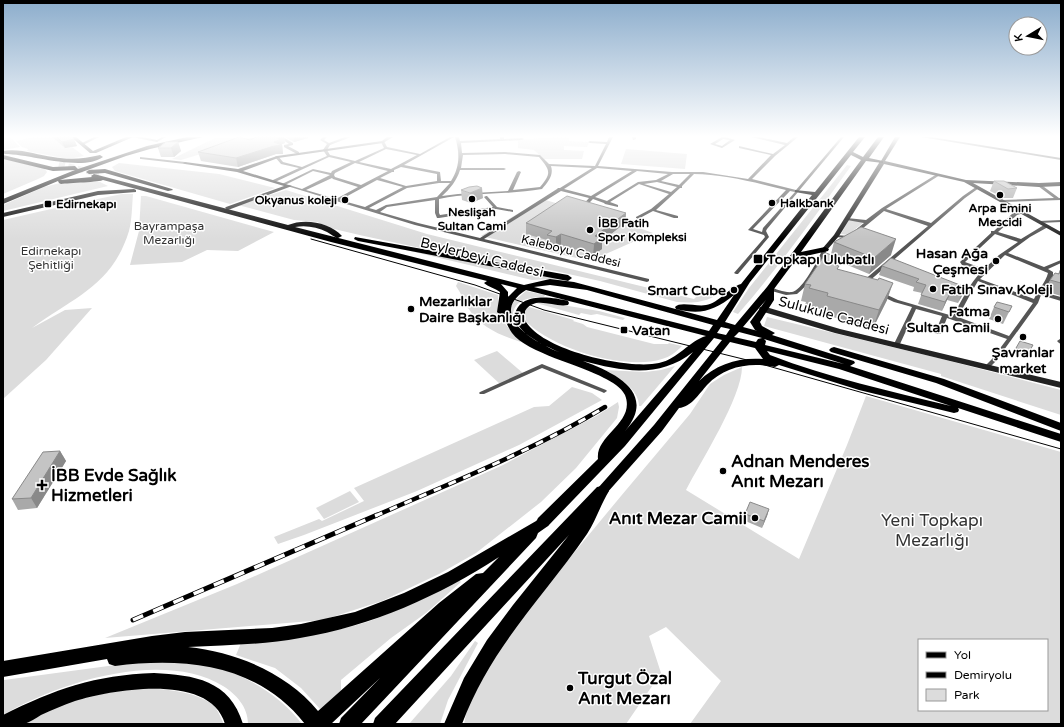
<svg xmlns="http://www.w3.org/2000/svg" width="1064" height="727" viewBox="0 0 1064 727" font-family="'Varela Round',sans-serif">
<rect width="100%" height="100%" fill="#fff"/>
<g fill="#dcdcdc" fill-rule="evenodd">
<polygon points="3,137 10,137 20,147 3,150"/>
<polygon points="35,137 52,137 65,148 72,147 84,156 68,159 27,151 28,149 22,147 16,141"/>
<polygon points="556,137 568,137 569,141 589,142 587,147 564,146 564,150 584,151 582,159 544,159 534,150 518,148 518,140"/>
<polygon points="215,138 254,138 181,160 172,159"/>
<polygon points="626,149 687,154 685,169 621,164"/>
<polygon points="3,159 44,168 47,172 44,176 38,179 3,194"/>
<polygon points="119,163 219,174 275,188 230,204 115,171 112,167"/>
<path d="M847 165 851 166C815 216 779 267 738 314L733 312 749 288Z"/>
<polygon points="84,180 100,182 108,186 3,211 3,205 44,187 60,183"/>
<path d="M286 190 427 234 694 299 699 294H708L713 297C702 303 690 303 677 302L600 281 555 271 425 249 364 236 334 229 317 222 294 220 238 205Z"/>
<path d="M122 194H133C132 206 132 220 129 231 112 286 74 297 32 328L65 310 92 308 46 360 3 399V220L73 204Z"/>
<polygon points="141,196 146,196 274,232 238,251 207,250 182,262 130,265 139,231"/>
<polygon points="542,199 631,225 653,233 590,261 481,236"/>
<polygon points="849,220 864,222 848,235 841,234"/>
<polygon points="406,250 407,250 569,280 551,279 532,280"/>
<path d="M458 282 498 295C497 321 510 333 531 345 507 338 482 330 468 308 464 301 461 293 456 286Z"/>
<path d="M526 291 545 295 544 297C529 297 512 300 513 318H511C507 304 517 299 526 291Z"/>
<polygon points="544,302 599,311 625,318 623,320 597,314 591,315 581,313 579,315 536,303"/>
<path d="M529 307 574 320 573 321 583 324 587 327 654 344H668L669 343 682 346C676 352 670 357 662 359 625 371 548 348 523 318L525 309Z"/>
<polygon points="767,317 942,359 1061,390 1061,415 941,376 941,374 764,326"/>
<polygon points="497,351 524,374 500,384 474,360"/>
<path d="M675 366 641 406H639C639 389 618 377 605 370L645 372 661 370Z"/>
<path d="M742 367C742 397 701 461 686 490L799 559 847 445 866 396 1061 452V724H690L721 681 666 627 649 636 661 673 626 724H464L467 709 486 671 520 618 621 496 690 414 710 384 724 375ZM919 640H1047V710H919Z"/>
<polygon points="572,387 592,393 602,400 519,445 417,491 304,535 278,544 274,537 319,519 322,521 364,501 354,488 534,407 549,406"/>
<polygon points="618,402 619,407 617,418 576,468 541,502 476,553 439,574 382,601 323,620 105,638 237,584 503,465 598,415"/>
<polygon points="350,491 359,502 324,519 316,508"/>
<path d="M458 579 461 582 426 613 391 638 341 680V693L320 709 301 688 275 668 236 655 241 643C283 639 326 635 367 622 398 612 428 593 458 579Z"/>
<polygon points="475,641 478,643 448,700 440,724 409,724 451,676"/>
<path d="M153 660C172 662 195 661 212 666 246 675 281 696 302 724H248C248 707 236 694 223 686 163 649 59 682 3 715V682L4 680Z"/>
<path d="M138 688C161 689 194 690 213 705 218 709 221 719 224 724H19L76 698Z"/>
</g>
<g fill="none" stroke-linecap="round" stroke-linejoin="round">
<polyline stroke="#d9d9d9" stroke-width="6" stroke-dasharray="6 3.5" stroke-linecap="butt" points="59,164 99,174"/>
<g fill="#555" fill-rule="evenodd">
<polygon points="94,137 99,137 83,145 80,144"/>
<polygon points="132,137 142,137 157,140 162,137 166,137 157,142"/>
<polygon points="279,137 283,137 293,143 293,145 288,146 299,152 299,154 297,154 284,147 284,145 289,144"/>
<path d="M323 137H327L324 140 329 143 345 137H351L330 145 327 150 330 155 355 161 384 148 381 142 383 141H384L387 147 420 154 450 137H454L404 165 440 172 441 181H451C460 167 460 153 455 137H459L460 141 500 139V137H504V139L522 138 524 139 522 140 461 143 462 153 505 152 540 155 549 164 595 166 606 144 590 143 588 142 590 141 607 142 609 137H613L598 166 672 172H703L748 179 771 155 739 148V146L773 154 785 145 751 137H759L787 143 794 137H798L775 156 752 179 796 190 841 137H844L767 229 766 231 769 237 738 274H736L734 273 765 237 764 235 748 230 786 190C757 183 723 174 694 174L682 186V188H680L656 210 678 216V218H674L653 211 638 219 636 218V217L651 209 669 194 639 184 610 202 618 205V207L605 204 604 203 593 199 584 208H583L581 207 589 198 561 191 484 239 649 279V281L647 282 415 225 287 186 289 185 302 189 330 175 313 171 285 185 282 184 313 169 331 173 332 171 351 162 329 157 275 182H273V180L299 168 281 164 275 157 276 156H278L283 162 302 167 327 156 323 150 327 144 320 140ZM386 149 417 155 391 169 359 162ZM505 154 539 157C550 170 552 173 540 187L513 190 521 172 519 171 517 172 508 191 458 194 442 196C450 189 457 180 460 170H504L506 169 504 168H461L463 155ZM355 163 388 171 361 185 335 177 334 175 335 173ZM551 166 592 168 560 188H558L557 189 480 238 418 223 380 212 387 207 435 200V213L437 218H439L496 209 513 212V210L497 207 487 196H486L484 197 493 207 440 215 439 213V199C473 192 508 195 542 189 548 182 554 175 551 166ZM401 167 437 174V181L406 186 380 178 392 172H394V170ZM597 168 632 171 591 196 564 189ZM637 171 668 174 656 180 638 182 607 201 595 197ZM673 174H690L679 185 661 181ZM332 178 333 179 358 187 336 199 306 190ZM377 180 403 187 365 207 340 200ZM657 182 677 187 671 192 644 184ZM439 183H450L437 197 386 205 376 210 369 208 407 188ZM790 191 795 192 763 228 762 232 753 229Z"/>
<polygon points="632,137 636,137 636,139 633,140"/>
<path d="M722 137H725L735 140 722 148 710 144ZM723 139 730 140 722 146 715 144Z"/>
<polygon points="921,137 931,137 1061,158 1061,160"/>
<polygon points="140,157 185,162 187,163 185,164 141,159 140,159"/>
<polygon points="937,174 940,175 886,209 931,223 963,196 976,187 979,188 965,198 867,283 863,283 863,281 928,226 884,211 851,238 834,237 834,235 836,235 848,236 864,223 847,220 845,219 847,218 866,220 882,208"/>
<polygon points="1038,184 1040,184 1059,198 1061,198 1061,200 1002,202 1000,201 1002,200 1054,198 1038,186"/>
<path d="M1022 211H1024V213L1017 215 998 232 1021 239 1044 225H1048V227L1030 237 1008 253 1044 267 1061 260V263L1048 269 1053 272V277L1042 292 1061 297V301L1041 295 1038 303 996 361 990 367 988 368 985 366 992 359 1007 339 947 318 941 333 940 334H936L935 333 942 316 916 309 900 344 899 345H895L894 344 912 307 894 302 879 295 878 294 879 293H883L898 300 953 316C962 300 969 284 982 271L962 265 960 262 991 233V231H994L1013 213ZM995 234 1018 242 999 255 984 269 965 262ZM1005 255 1048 273C1046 282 1038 290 1034 299L980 279ZM978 281 1033 303 1009 336 958 317 971 293Z"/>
<polygon points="1061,220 1061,222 1039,223 1037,222 1039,221"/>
<path d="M823 248H825L827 249C822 265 810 284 797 294L786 295 768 290 767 289 770 287C776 289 785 293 792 292 803 290 819 258 823 248Z"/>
<polygon points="1060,339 1061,340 1061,344 1059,343 1057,341"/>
<polygon points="542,364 606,390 607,391 604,393 602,392 542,368 484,394 480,394 479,393 480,392"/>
</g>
<g fill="#222" fill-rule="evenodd">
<polygon points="71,137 76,137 93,151 126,137 133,137 96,153 90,153"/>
<polygon points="387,137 393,137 383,143 278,158 243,171 292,186 228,210 225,208 226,207 284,186 237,172 185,164 183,163 185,162 238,169 277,156 382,141"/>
<polygon points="895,137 900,137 885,161 966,180 1039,183 1061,182 1061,186 1039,187 973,183 1061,232 1061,236 964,182 884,164 839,236 827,250 823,250 822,249 834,235 879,163 879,162 881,161"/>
<polygon points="760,307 766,307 840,329 1061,382 1061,388 835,333 760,311 759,309"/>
</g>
<g fill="#000" fill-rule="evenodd">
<path d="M187 137H203L150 149 126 156 60 180 92 177 91 176 94 174 288 225C304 218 330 222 342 236L338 238C334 237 331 234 327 232 317 227 306 225 295 227L524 285 550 279 574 282 717 320 734 295C714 311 701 315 676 309L675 307C680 301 697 307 706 305 719 303 728 288 741 284L812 195 795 192V190L815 192 859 137H865L853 152 863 157 878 137H884L869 158 883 161V163L866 161 801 252 825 247 829 249 828 251 797 258 774 289V300L760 322 762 326 775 333 772 335 854 361 855 363 850 366 1061 434V442L958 408 959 410 958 412 954 413 859 390 779 365 775 367C750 362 725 366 707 385 699 394 691 407 679 408L662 431 606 494 602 496 598 494 596 491 598 488 654 425 722 340 714 338 625 446 548 526 543 527 538 526 536 522 538 518 598 459C595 435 636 423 625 395 621 387 612 382 604 378 581 365 527 353 512 333 509 329 505 320 503 314H499L497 312 500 292C495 288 488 287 484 283L487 281 331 242 103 180C101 182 68 183 61 184L59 183 58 181 3 204V199L75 170 53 171 3 159V155L53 167 75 166 78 169 147 146ZM851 155 861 160 767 287 735 325 725 322 750 282ZM501 284 517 288 508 297V292ZM550 285 587 290 713 325 709 331 534 287ZM526 290 706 336C689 341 678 359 659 363 628 370 540 350 525 320V311C535 295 554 308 568 305L569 303 568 301C552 297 519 292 515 315 516 334 544 345 559 352 536 343 486 315 526 290ZM766 300 750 322 755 330 758 331 743 327ZM721 327 730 329 726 335 717 333ZM739 332 762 338 758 339 756 342 734 337ZM764 339 844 364 765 345 766 341ZM730 342 755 348 763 359C740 357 716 364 699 381ZM767 351 839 369 951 406C890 391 829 378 770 355ZM693 352 625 431C657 393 616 373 583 361 622 371 659 379 693 352Z"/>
<path d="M3 151C20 148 37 155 53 157 69 160 84 159 100 155L103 157C82 172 31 154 5 154L3 153Z"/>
<polygon points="105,169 172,189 173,190 168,191 105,173 89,174 86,172 89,170"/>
<polygon points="134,189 136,190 136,192 98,195 3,217 3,213 98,191"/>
<polygon points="355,237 568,275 572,278 568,281 358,241 354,239"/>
<polygon points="834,347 944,379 1061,423 1061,431 936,383 831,352 829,350 831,348"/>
</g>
<g fill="#000" fill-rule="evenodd">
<path d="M602 486 607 487 609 491C601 504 596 520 587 534 542 599 491 647 462 724H444L464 678 487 640 513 605 569 535 395 724H373L375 718 597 487Z"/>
<path d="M543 517 548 518 550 522 548 526 538 533 536 538 361 724H339L341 718 380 678 331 724H305C258 664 185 657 115 666L109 664 107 659 3 677V661L152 636 185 632 272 628 301 624 355 612 404 593 448 572ZM499 557 483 573 476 574 439 603 318 711C287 673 236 652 188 647 225 645 263 645 300 638 372 626 439 596 499 557Z"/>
<path d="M154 673C194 675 230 680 243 724H225C210 672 112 690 75 701 63 705 52 710 41 715 36 718 30 722 24 724 18 726 9 724 3 724V715C55 689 95 675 154 673Z"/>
</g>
<polyline stroke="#000" stroke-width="1" points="311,239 475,285 544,310 747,360 1061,449"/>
<defs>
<path id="rail-far1" d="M375 516C453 482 532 451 605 407"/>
<polyline id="rail" points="133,620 377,515"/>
</defs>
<use href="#rail-far1" stroke="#000" stroke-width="4.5"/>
<use href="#rail" stroke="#000" stroke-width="5"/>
<use href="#rail-far1" stroke="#fff" stroke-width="3" stroke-dasharray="8" stroke-linecap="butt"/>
<use href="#rail" stroke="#fff" stroke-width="3.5" stroke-dasharray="11" stroke-linecap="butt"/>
</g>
<g fill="#a9a9a9">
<polygon points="52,137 72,137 77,146 65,148"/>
<polygon points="257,137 284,137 285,143 282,144 283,154 276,154 238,167 201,161 198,152"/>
<polygon points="285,137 308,137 308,138 294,142"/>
<polygon points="178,142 181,151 174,157 161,157 158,148"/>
<polygon points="994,181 1017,188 1013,198 1004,198 990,191"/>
<polygon points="461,190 483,198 471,203 462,200"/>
<polygon points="626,213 625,223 602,241 602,249 593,255 561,245 556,248 547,245 547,240 526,234 526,223"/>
<polygon points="834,242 891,255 869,274 838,261 837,266 838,269 887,300 873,328 822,314 823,310 805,305 806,302 801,301 805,284 831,254"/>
<polygon points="882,266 965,287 958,303 947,300 942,311 918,304 922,293 913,291 914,287 879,275"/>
<polygon points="1061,268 1061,296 1045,291 1050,280 1058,274"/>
<polygon points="1012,306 1003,324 989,319 994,307"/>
<polygon points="1033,345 1026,358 1013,354 1016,348"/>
<polygon points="60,451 66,461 37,508 18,510 12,499"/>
<polygon points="769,509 767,516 762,528 743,520 745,514"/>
</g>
<g fill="#898989">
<polygon points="275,137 284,137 285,143 282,144 283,154 276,154 238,167 236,158"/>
<polygon points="293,137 308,137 308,138 294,142"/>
<polygon points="74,139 77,146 65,148 62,142"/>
<polygon points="178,142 181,151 174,157 171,148"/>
<polygon points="482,188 483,198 471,203 470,193"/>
<polygon points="626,213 625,223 602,241 602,249 593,255 595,236"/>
<polygon points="561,234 561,245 556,248 556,237"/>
<polygon points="896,239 891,255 869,274 874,258"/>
<polygon points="893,283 887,300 873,328 879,310"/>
<polygon points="965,287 962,296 958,303 961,295"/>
<polygon points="951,292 947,300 942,311 945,302"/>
<polygon points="60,451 66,461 37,508 31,498"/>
<polygon points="769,509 767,516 762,528 764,521"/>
</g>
<g fill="#c4c4c4" stroke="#898989">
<polygon points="57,137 72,137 74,139 62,142"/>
<polygon points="239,137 250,140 257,137 275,137 281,139 274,142 282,145 274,146 236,158 198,152"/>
<polygon points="166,142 178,142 171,148 158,148"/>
<polygon points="994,181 1004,181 1017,188 1008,189"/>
<polygon points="477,186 482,188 470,193 461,190 469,187"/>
<polygon points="567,196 626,213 595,236 602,238 594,244 561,234 556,237 547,235 552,231 526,223"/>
<polygon points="861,227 896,239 874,258 834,242"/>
<polygon points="826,253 834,256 833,258 839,259 835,265 839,266 837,269 878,280 879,278 893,283 879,310 827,296 828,293 809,288 811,285 805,284"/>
<polygon points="891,258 965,287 961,295 951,292 945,302 921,295 926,285 916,282 919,279 882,266"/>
<polygon points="1061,268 1061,283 1050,280 1055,273 1059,274"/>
<polygon points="997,302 1012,306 1009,312 994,307"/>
<polygon points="1020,341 1033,345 1029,352 1016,348"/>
<polygon points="60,451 31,498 12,499 43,452"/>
<polygon points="750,502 769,509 764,521 745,514"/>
</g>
<linearGradient id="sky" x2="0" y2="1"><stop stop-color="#8cadcc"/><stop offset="0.57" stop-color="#fff"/><stop offset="1" stop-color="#fff" stop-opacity="0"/></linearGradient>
<rect width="1064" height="239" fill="url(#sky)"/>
<g fill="#000" stroke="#fff" stroke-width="1.5">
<circle cx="1000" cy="195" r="4"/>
<circle cx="472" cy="199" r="4"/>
<circle cx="345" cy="200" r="4"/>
<circle cx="772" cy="203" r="4"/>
<rect x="44" y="200" width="8" height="8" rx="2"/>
<circle cx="590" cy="230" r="4"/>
<rect x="753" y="254" width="10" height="10" rx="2"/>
<circle cx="996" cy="261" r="4"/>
<circle cx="933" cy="289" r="4"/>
<circle cx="734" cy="290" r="4"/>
<circle cx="411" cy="309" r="4"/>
<circle cx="998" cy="319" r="4"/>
<rect x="620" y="326" width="8" height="8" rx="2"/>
<circle cx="1023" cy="337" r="4"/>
<circle cx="723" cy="471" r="4"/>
<path d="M40 479h4v4h4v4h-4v4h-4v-4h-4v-4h4z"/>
<circle cx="755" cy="518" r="4"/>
<circle cx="570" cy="688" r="4"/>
</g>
<g text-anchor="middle" stroke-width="3" stroke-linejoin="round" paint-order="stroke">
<g font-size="12" font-weight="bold" fill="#000" stroke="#fff" text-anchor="start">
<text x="337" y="204" text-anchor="end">Okyanus koleji</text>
<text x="780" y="207">Halkbank</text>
<text x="56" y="208">Edirnekapı</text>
<text x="1000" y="212" text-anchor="middle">Arpa Emini<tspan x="1000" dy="14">Mescidi</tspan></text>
<text x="472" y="216" text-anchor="middle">Neslişah<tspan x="472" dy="14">Sultan Cami</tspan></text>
<text x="598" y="227">İBB Fatih<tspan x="598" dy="14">Spor Kompleksi</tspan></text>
</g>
<g font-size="12" fill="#333" stroke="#fff">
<text x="169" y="230">Bayrampaşa<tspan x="169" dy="14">Mezarlığı</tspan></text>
<text x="51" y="255">Edirnekapı<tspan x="51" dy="14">Şehitliği</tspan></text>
</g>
<g font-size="12" fill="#000" stroke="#fff">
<text transform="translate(571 251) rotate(14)" y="4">Kaleboyu Caddesi</text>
</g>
<g font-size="14" font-weight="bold" fill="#000" stroke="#fff" text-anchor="start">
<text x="988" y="258" text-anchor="end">Hasan Ağa<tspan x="988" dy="16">Çeşmesi</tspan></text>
<text x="767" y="264">Topkapı Ulubatlı</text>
<text x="941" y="294">Fatih Sınav Koleji</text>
<text x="726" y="295" text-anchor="end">Smart Cube</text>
<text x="419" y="306">Mezarlıklar<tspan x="419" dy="16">Daire Başkanlığı</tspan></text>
<text x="990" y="316" text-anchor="end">Fatma<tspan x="990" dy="16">Sultan Camii</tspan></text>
<text x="632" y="335">Vatan</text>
<text x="1023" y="357" text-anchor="middle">Şavranlar<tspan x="1023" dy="16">market</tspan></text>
</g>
<g font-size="14" fill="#000" stroke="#fff">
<text transform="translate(482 257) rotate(14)" y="5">Beylerbeyi Caddesi</text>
<text transform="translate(834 315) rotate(15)" y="5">Sulukule Caddesi</text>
</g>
<g font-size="17" font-weight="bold" fill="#000" stroke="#fff" text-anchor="start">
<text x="731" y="467">Adnan Menderes<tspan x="731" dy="20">Anıt Mezarı</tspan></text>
<text x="51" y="481">İBB Evde Sağlık<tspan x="51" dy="20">Hizmetleri</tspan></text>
<text x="747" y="524" text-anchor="end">Anıt Mezar Camii</text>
<text x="578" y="684">Turgut Özal<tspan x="578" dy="20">Anıt Mezarı</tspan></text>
</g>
<g font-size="17" fill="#333" stroke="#fff">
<text x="932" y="526">Yeni Topkapı<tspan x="932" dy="20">Mezarlığı</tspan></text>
</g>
</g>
<rect width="1064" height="727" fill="none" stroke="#000000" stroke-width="8"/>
<rect x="918" y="639" width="130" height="72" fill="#ffffff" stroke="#999999"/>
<rect x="926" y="652" width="20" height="6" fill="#000000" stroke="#999999"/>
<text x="954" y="659" font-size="12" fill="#000000">Yol</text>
<rect x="926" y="672" width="20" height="6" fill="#000000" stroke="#999999"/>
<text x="954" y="679" font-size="12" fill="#000000">Demiryolu</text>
<rect x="926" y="689" width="20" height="12" fill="#dcdcdc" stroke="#999999"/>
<text x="954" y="699" font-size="12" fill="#000000">Park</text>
<g transform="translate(1028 36) rotate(260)"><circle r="19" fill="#ffffff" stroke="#999999"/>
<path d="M0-3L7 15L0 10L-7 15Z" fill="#000000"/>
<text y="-6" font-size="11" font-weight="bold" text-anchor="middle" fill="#000000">K</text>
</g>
</svg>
